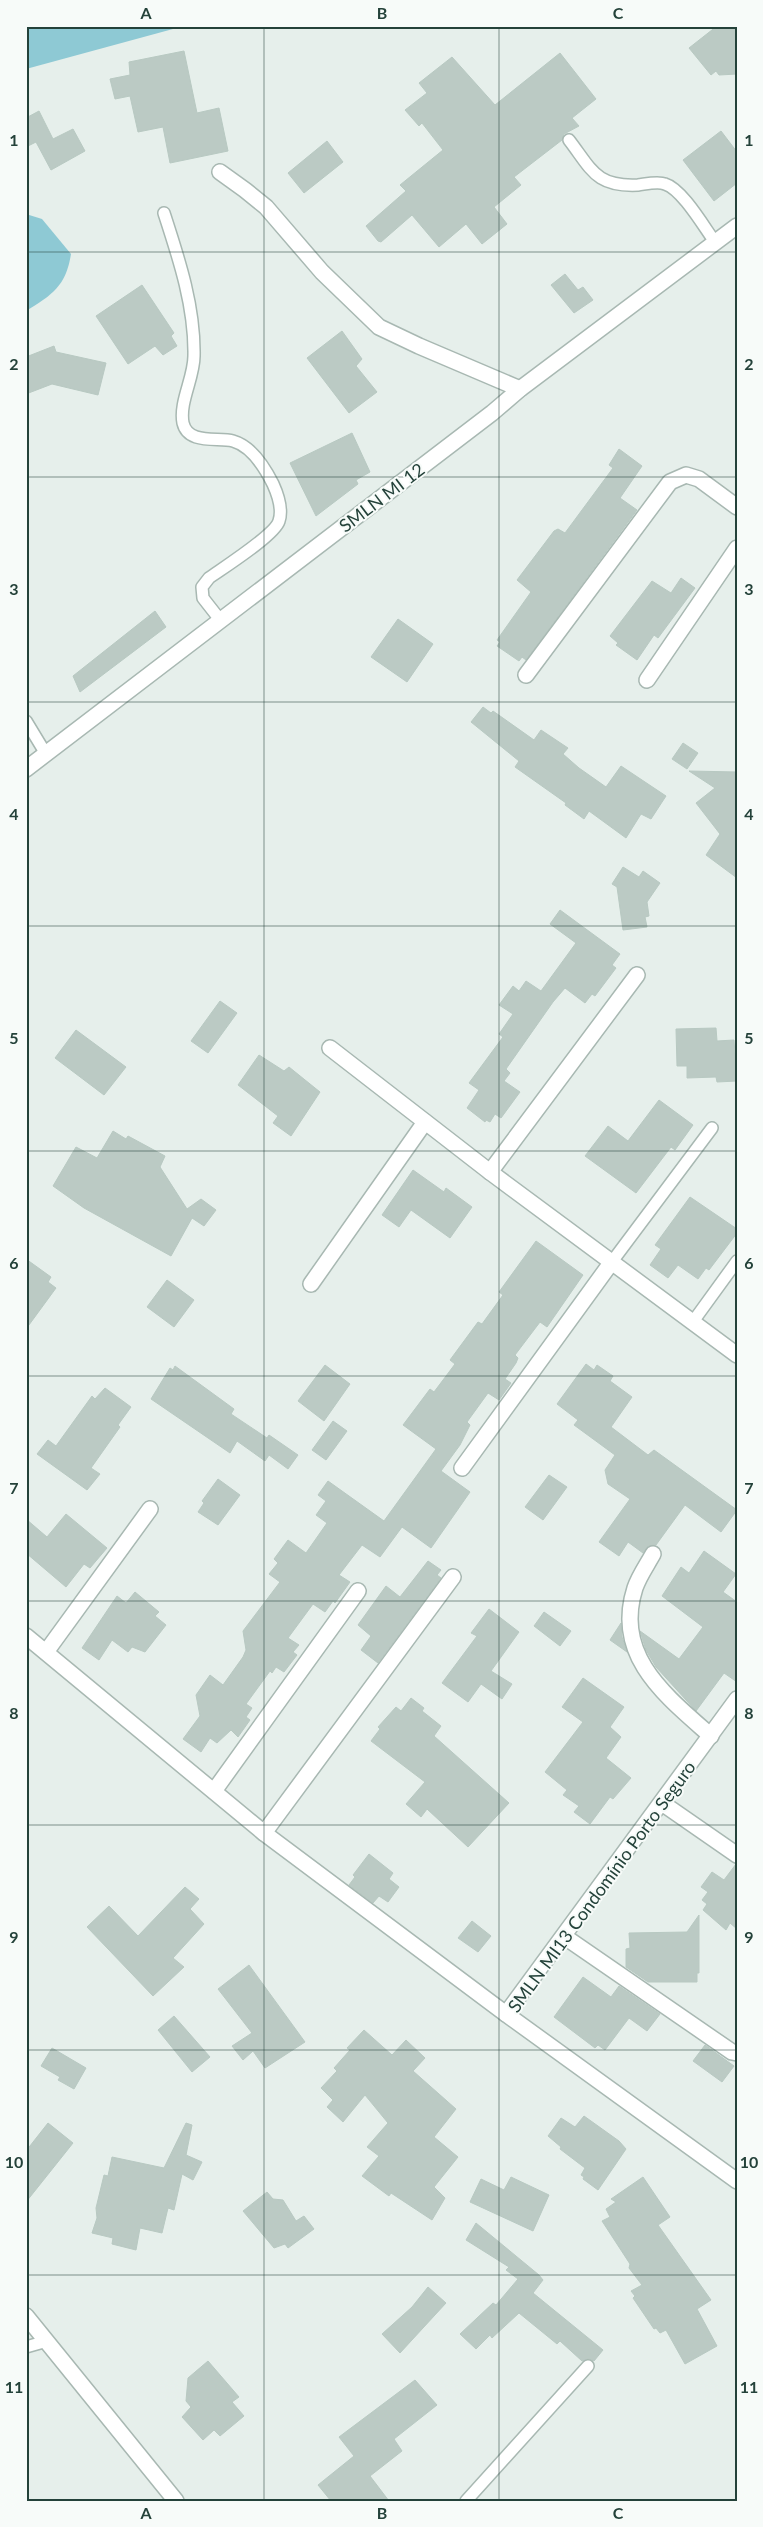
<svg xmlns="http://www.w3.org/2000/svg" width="763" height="2527" viewBox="0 0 763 2527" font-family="Lato,sans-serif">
<rect width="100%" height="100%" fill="#e6efeb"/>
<g fill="#8ec9d4">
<polygon points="26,26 184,26 26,69"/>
<path d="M26 214 42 219 71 254C66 286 52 295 26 311Z"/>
</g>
<g fill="#bbcac4" stroke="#b8c9c2">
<polygon points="717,26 737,26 737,74 719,75 716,71 711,75 689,48"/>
<polygon points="184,51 197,113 219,108 228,151 170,163 163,127 138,132 130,96 115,99 110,79 130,75 129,62"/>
<polygon points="560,53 596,99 572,118 579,126 564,134 562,140 514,177 521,185 494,207 507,224 482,244 466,224 439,247 412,215 381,242 378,241 366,226 406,191 400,185 443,150 422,123 419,126 405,110 427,93 419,83 452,57 495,105"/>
<polygon points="39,111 53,139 73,129 85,151 51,170 36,142 26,147 26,118"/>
<polygon points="721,131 737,152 737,183 714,201 683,160"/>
<polygon points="327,141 343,162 304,193 288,173"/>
<polygon points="565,274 578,290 583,287 593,300 574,313 551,285"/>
<polygon points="142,285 174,333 171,336 177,346 163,355 155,346 128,364 96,316"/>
<polygon points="342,331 362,359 356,366 377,392 349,413 307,358"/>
<polygon points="54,346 56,352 106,363 98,395 52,384 26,394 26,357"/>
<polygon points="352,433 370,472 356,480 358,484 316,516 290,463"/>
<polygon points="619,449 642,466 620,498 637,510 526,660 522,657 519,661 497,646 500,642 497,640 531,592 517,580 554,531 558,529 565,533 613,468 609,465"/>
<polygon points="681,578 695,588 658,638 654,635 637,660 616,645 618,643 610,636 652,581 671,593"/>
<polygon points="155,611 166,627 80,692 73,676"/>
<polygon points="398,619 433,644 407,682 371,657"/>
<polygon points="483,707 491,713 493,711 534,740 541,730 568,748 563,754 579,768 606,787 621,766 666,796 651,819 641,814 626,838 589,811 584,819 565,805 566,803 515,767 519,761 471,722"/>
<polygon points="683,743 698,753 687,769 672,759"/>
<polygon points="689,771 737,772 737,878 706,855 720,834 696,803 715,788"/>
<polygon points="623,867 639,877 643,871 660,883 647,902 649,916 645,917 647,927 623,930 617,887 612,884"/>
<polygon points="560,910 620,954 612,965 616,968 595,996 592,994 585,1003 565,988 553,1002 506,1069 510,1073 504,1081 520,1092 501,1118 495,1114 490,1122 486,1120 485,1122 467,1108 479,1090 469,1083 503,1037 499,1034 513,1014 499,1005 513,986 519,991 526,981 541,991 576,943 550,924"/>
<polygon points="220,1001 237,1013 208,1053 191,1041"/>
<polygon points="716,1028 717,1041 734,1040 737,1081 717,1082 716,1077 687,1078 687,1066 677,1066 676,1029"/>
<polygon points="76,1030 126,1067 104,1095 55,1058"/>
<polygon points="259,1055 284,1071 289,1067 320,1092 291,1136 273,1123 278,1116 238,1085"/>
<polygon points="659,1100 693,1125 675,1150 671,1147 636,1193 585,1156 608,1126 628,1141"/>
<polygon points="113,1131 126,1139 128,1136 165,1156 160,1167 187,1209 201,1199 216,1210 204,1226 192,1218 171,1256 84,1208 53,1186 76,1147 97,1158"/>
<polygon points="413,1170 444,1192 446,1188 472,1207 450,1238 411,1210 399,1227 382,1215"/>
<polygon points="690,1197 737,1229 737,1233 709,1270 706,1268 698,1279 678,1265 668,1278 650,1265 661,1249 655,1245"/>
<polygon points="536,1241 583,1275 547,1327 540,1322 515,1355 518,1358 516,1363 505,1379 511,1383 499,1400 488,1393 467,1422 470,1425 460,1445 441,1471 470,1492 431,1548 402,1527 380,1557 362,1545 339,1575 350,1582 335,1603 333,1601 325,1612 313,1604 288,1638 299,1645 293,1652 297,1655 284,1672 276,1667 272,1673 270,1671 246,1704 252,1708 246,1717 250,1720 238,1737 231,1730 217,1743 210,1738 201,1752 183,1739 200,1716 196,1695 210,1675 223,1685 243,1657 246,1650 243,1631 280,1582 269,1574 278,1563 274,1559 288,1540 306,1553 327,1523 316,1515 326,1501 318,1495 328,1481 384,1521 436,1449 403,1425 430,1389 434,1392 455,1364 450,1360 478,1322 482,1324 503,1295 499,1292"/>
<polygon points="26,1259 51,1277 48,1282 56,1288 26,1329"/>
<polygon points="167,1280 194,1300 174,1327 147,1307"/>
<polygon points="586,1364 594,1370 597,1365 613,1376 610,1381 632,1397 611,1427 648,1455 654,1450 737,1510 721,1532 685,1505 656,1545 648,1546 643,1553 628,1542 619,1556 599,1542 630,1499 608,1484 605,1470 615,1455 574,1425 578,1420 557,1404"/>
<polygon points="325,1365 350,1384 324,1421 298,1401"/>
<polygon points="175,1366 234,1409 231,1414 267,1438 269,1435 298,1455 288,1469 269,1455 265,1461 237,1441 230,1453 151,1399 170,1368 173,1370"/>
<polygon points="105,1388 131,1407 118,1425 120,1427 91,1468 100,1474 87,1490 37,1454 48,1440 56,1446 92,1396 95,1399"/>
<polygon points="333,1421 347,1431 326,1460 312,1450"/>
<polygon points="549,1475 567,1487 543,1520 525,1507"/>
<polygon points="218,1479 240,1495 218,1525 198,1512 204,1503 202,1501"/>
<polygon points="66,1514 107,1548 90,1568 84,1564 66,1587 26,1553 26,1519 47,1537"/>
<polygon points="704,1551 736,1574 723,1592 737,1602 737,1682 724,1673 696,1711 656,1667 646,1650 640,1631 679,1659 703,1627 662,1596 681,1567 689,1573"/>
<polygon points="428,1561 441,1570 437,1575 441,1578 378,1663 361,1650 371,1636 358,1625 386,1586 400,1597"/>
<polygon points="135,1592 159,1612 155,1616 166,1625 145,1652 132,1647 128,1652 112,1640 99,1660 82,1648 117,1596 126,1603"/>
<polygon points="489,1609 519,1632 491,1671 512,1684 502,1699 481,1684 468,1702 442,1683 477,1636 471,1633"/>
<polygon points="544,1612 571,1631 560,1646 534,1626"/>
<polygon points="621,1623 622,1637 627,1652 610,1640"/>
<polygon points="583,1678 624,1707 610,1727 621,1737 606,1758 631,1778 613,1799 610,1797 590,1824 574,1812 579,1806 563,1795 567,1790 545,1772 583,1722 562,1707"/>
<polygon points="411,1698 424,1708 422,1711 441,1726 434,1736 509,1803 468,1847 427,1809 421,1817 406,1804 425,1782 371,1741 380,1729 378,1727 396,1707 401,1711"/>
<polygon points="369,1854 393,1873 389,1879 399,1887 388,1902 379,1896 373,1903 349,1885 355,1877 353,1875"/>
<polygon points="736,1864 737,1929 730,1923 726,1930 703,1910 707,1904 702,1900 708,1892 701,1887 712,1872 724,1880"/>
<polygon points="185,1887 199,1899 190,1909 204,1924 173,1958 184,1967 153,1996 87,1927 109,1906 138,1936"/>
<polygon points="699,1915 699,1973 697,1973 697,1982 648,1982 626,1967 626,1949 630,1948 629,1933 687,1932"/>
<polygon points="472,1921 491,1936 478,1952 458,1938"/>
<polygon points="249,1965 305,2042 265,2068 253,2051 243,2060 232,2046 252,2033 218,1989"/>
<polygon points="583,1977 611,1997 619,1986 660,2014 647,2031 629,2018 605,2050 598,2045 595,2048 554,2017"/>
<polygon points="174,2016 210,2057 192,2072 158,2030"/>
<polygon points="364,2030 392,2055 406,2040 425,2058 413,2071 456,2109 434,2137 458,2157 434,2187 445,2198 432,2220 391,2193 389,2196 362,2176 379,2156 367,2147 388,2123 365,2095 343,2122 327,2107 333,2100 321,2088 337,2071 334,2068 350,2050 347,2048"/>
<polygon points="705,2045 734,2066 722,2082 693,2061"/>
<polygon points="52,2048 86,2068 74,2089 58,2080 60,2077 41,2066"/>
<polygon points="584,2116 619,2141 626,2149 598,2190 583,2179 584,2177 581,2175 585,2168 560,2149 561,2147 548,2136 561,2118 575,2127"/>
<polygon points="48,2123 73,2143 26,2202 26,2151"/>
<polygon points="186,2123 192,2125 186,2155 202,2162 193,2180 182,2174 174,2210 168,2208 162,2233 140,2228 136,2250 112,2244 113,2238 92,2233 97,2218 96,2208 104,2175 108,2176 112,2157 164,2168"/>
<polygon points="511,2177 549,2195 533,2231 470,2202 481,2179 504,2190"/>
<polygon points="643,2177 670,2217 658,2225 711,2300 697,2309 717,2346 685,2364 666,2330 660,2333 656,2328 654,2329 633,2298 635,2296 631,2291 642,2285 629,2268 630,2264 602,2221 610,2217 606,2209 616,2202 611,2199"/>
<polygon points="267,2192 273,2199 283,2200 296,2221 304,2216 314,2229 288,2248 285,2244 274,2248 243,2211"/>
<polygon points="476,2223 539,2275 543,2280 533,2293 603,2350 594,2361 589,2359 582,2361 560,2341 557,2344 519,2313 492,2338 490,2335 476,2349 460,2334 493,2303 496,2305 518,2279 506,2270 509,2267 466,2240"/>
<polygon points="428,2287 446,2303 400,2353 382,2334 412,2307"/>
<polygon points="208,2361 239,2397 232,2402 244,2416 220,2436 214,2430 203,2440 182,2417 191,2407 186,2401 188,2378"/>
<polygon points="415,2380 437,2405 394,2439 402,2451 370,2476 389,2501 331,2501 318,2485 354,2456 339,2437"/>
</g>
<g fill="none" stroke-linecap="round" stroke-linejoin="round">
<defs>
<g id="service">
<path d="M569 140C592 170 596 187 638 185 646 184 658 181 665 184 682 189 704 227 715 242"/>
<path d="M164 213C179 259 195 307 194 356 194 378 179 402 183 423 188 445 218 437 233 441 251 446 265 468 273 484 278 495 283 509 279 521 275 535 223 568 209 578L202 587 203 598 221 621"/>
<polyline points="26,721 46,754"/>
<polyline points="611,1263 712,1128"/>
<polyline points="692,1323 737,1261"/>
<polyline points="26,2347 47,2341"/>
<polyline points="466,2501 588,2366"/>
</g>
<g id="minor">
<polyline points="220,172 245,190 266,207 322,272 379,327 419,346 520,389"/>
<polyline points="526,675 670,482 686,475 699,479 737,507"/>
<polyline points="647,680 737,548"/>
<polyline points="26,769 492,413 520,389 737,226"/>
<polyline points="330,1048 490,1172 737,1355"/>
<polyline points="490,1172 637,975"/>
<polyline points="311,1284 425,1122"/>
<polyline points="462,1468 611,1263"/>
<path d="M653 1554C647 1565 639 1576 635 1588 613 1656 666 1696 711 1736"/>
<polyline points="26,1636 264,1833 506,2014 737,2181"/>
<polyline points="46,1652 150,1509"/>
<polyline points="214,1791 358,1591"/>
<polyline points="662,1803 737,1855"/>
<polyline points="264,1833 453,1577"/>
<polyline points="565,1937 732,2052 737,2053"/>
<polyline points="506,2014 737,1699"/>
<polyline points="26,2316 176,2501"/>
</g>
</defs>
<use href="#service" stroke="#a8b8b2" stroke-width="14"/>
<use href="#minor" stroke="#a8b8b2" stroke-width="18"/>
<use href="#service" stroke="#fff" stroke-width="11"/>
<use href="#minor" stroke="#fff" stroke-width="15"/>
</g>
<path fill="none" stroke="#24423a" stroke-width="1" stroke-opacity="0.55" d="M264 26V2501M499 26V2501M26 252H737M26 477H737M26 702H737M26 926H737M26 1151H737M26 1376H737M26 1601H737M26 1825H737M26 2050H737M26 2275H737"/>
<g text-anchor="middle" stroke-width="4" stroke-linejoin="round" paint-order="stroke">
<g font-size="18" fill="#24423a" stroke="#f7fbf9">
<text transform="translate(382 498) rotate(-37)" y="6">SMLN MI 12</text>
<text transform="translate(602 1887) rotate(-54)" y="6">SMLN MI13 Condomínio Porto Seguro</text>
</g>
</g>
<rect width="763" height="2527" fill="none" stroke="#f7fbf9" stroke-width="55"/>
<rect x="28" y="28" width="708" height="2472" fill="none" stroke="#24423a" stroke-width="2"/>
<g font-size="16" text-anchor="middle" font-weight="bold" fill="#24423a">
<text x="146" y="19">A</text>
<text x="382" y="19">B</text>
<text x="618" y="19">C</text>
<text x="14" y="146">1</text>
<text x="749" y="146">1</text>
<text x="14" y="370">2</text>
<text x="749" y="370">2</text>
<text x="14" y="595">3</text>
<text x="749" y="595">3</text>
<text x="14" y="820">4</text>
<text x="749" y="820">4</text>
<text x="14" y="1044">5</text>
<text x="749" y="1044">5</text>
<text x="14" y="1269">6</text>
<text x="749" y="1269">6</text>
<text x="14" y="1494">7</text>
<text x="749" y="1494">7</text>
<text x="14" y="1719">8</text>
<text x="749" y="1719">8</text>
<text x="14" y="1943">9</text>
<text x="749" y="1943">9</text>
<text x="14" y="2168">10</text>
<text x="749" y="2168">10</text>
<text x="14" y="2393">11</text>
<text x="749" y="2393">11</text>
<text x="146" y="2519">A</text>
<text x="382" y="2519">B</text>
<text x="618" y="2519">C</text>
</g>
</svg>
